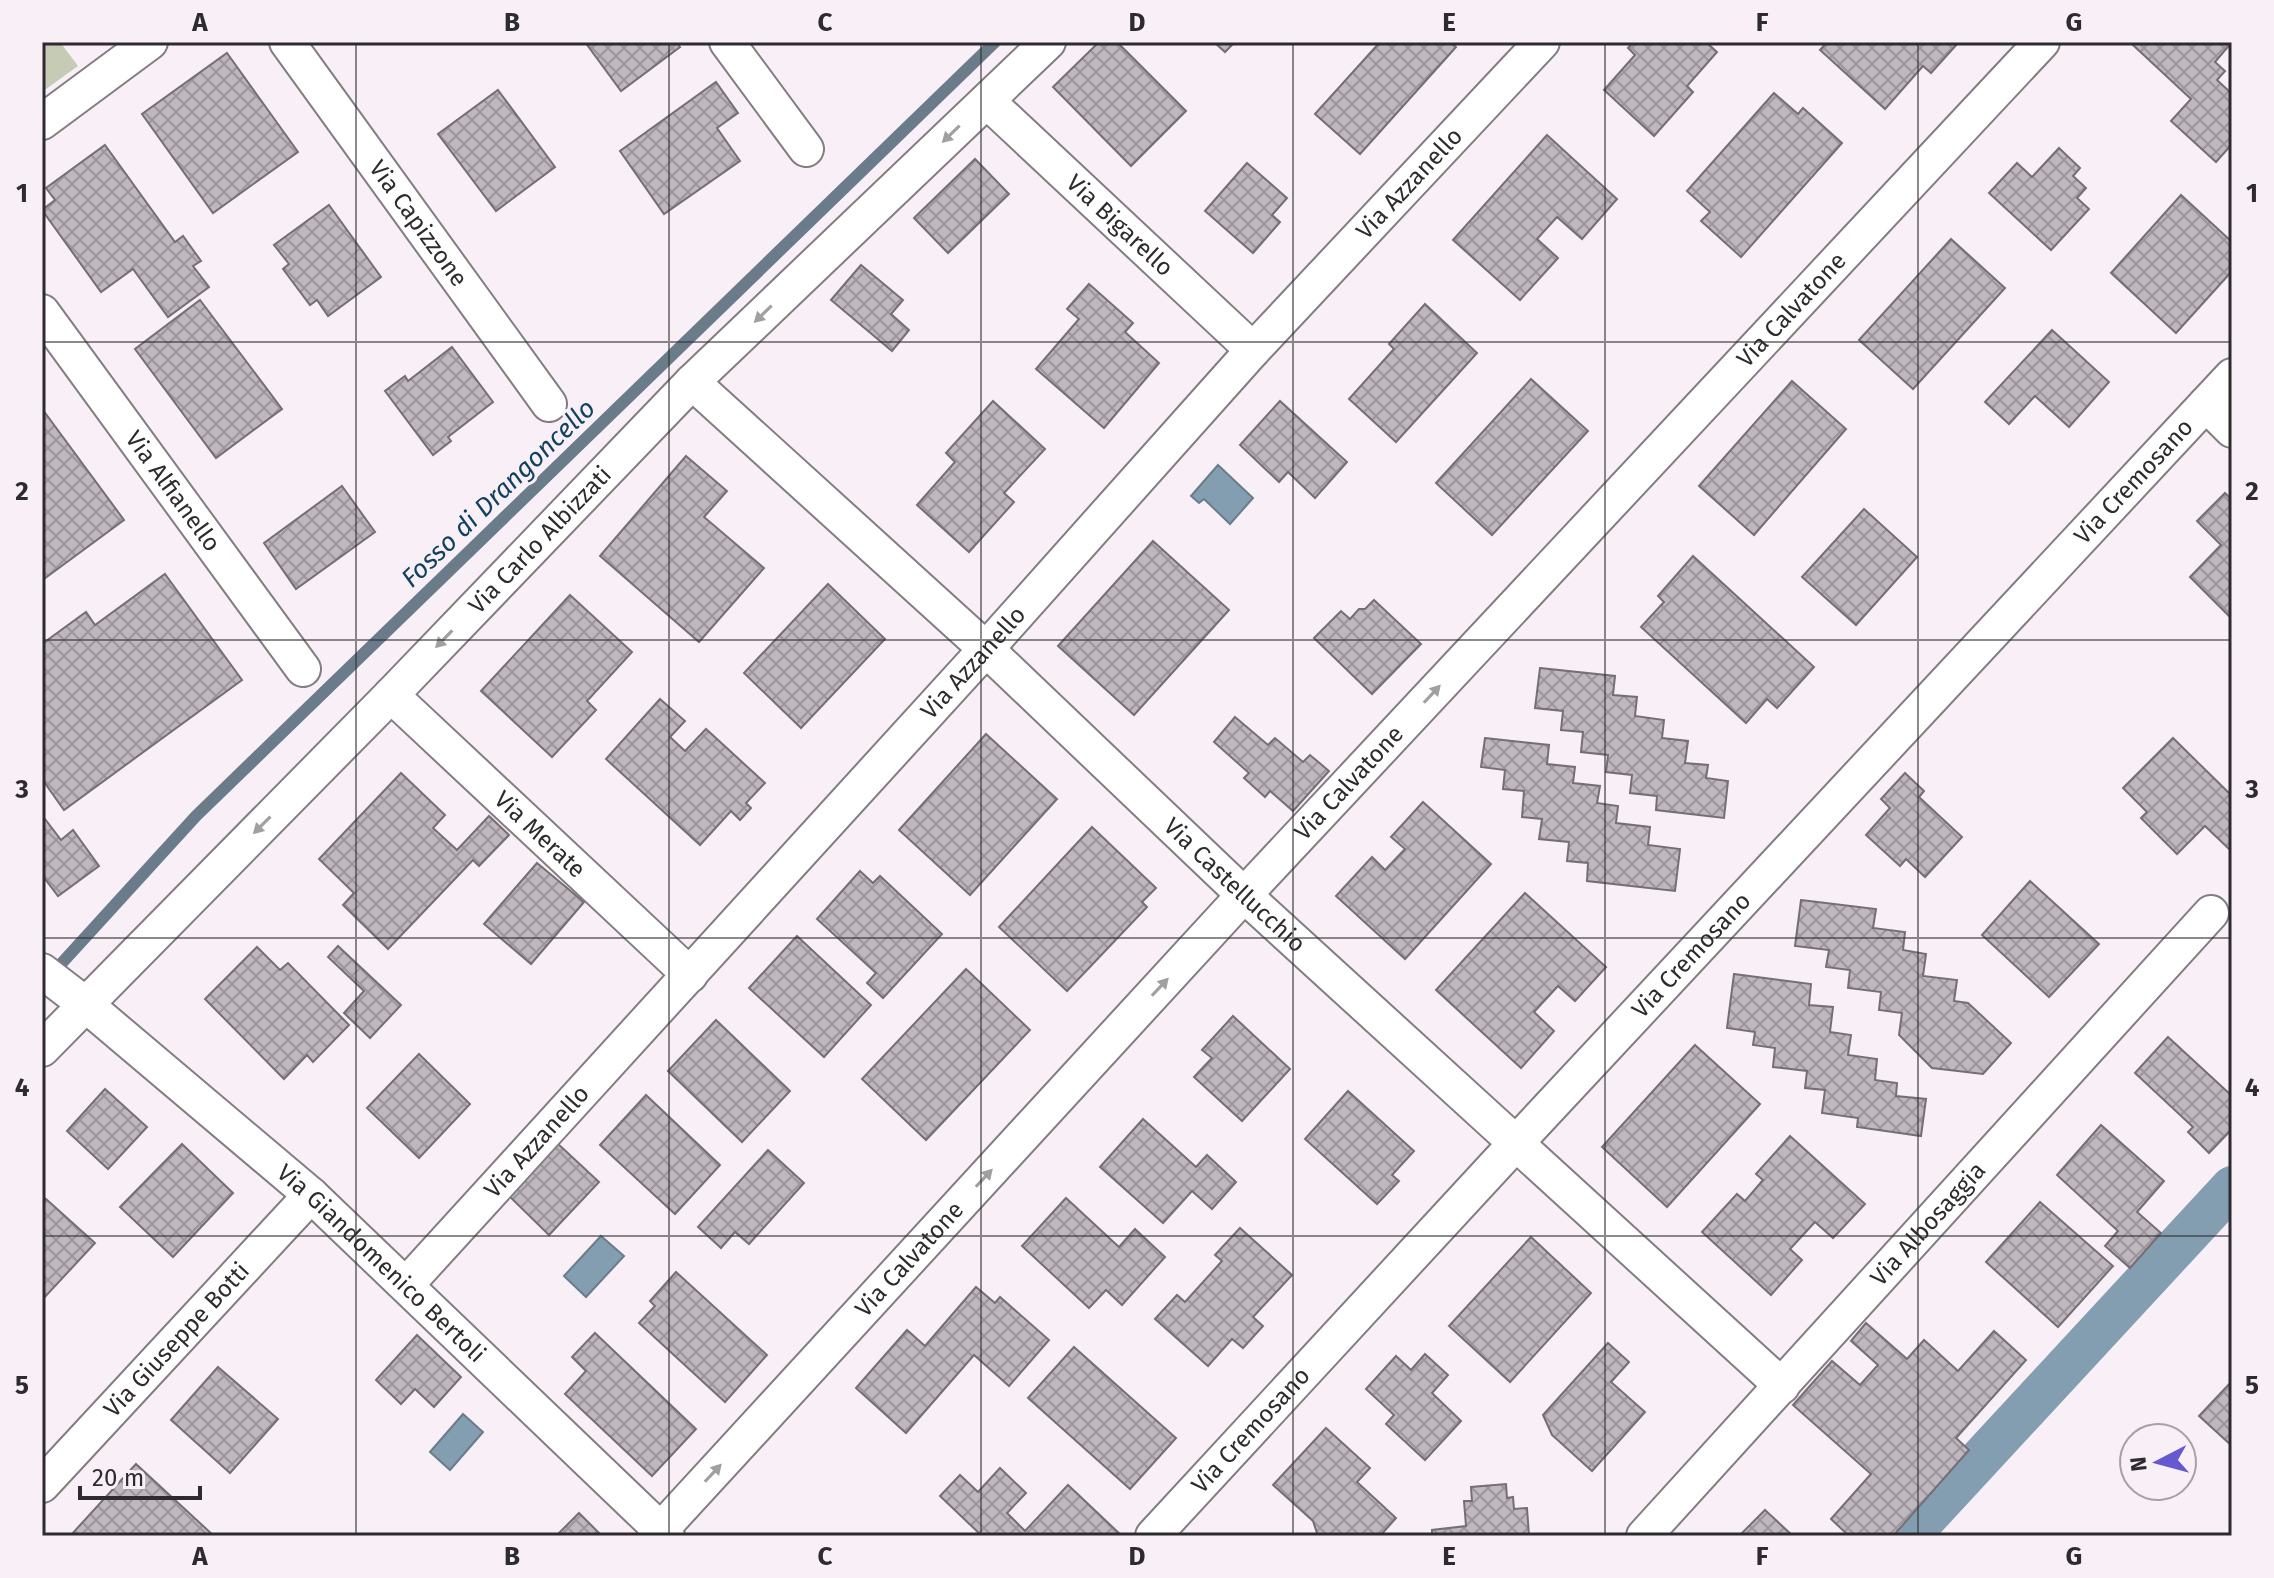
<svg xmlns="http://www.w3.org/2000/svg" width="2274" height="1578" viewBox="0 0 2274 1578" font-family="'Fira Sans',sans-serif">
<defs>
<pattern id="building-cross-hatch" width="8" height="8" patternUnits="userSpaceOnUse" patternTransform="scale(2)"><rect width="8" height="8" fill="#bfb7be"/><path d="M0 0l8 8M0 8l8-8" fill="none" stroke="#9c959b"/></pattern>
</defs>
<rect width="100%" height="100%" fill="#f8eff7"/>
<polygon fill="#c5cbb5" points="42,42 60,42 78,66 42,92"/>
<g fill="#849eb1" stroke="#6a7c8a" stroke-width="2">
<polygon points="1218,465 1253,498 1230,524 1204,499 1199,503 1191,496"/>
<polygon points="601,1236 624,1256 586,1297 564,1276"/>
<polygon points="463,1414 483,1432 450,1470 430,1452"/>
</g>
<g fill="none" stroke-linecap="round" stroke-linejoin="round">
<polyline stroke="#6a7c8a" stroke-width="12" points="50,976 196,816 995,42"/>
<polyline stroke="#849eb1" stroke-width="42" points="1909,1536 2232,1187"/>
</g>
<g fill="url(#building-cross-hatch)" stroke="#766e75" stroke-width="2">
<polygon points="585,42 676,42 680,47 621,91"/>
<polygon points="1099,42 1120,42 1118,43 1186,111 1131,166 1053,87"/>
<polygon points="1214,42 1235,42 1225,52"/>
<polygon points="1380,42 1450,42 1456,47 1360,154 1315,114"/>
<polygon points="1633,42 1706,42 1717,52 1687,86 1693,92 1654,136 1604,90 1635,55 1628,48"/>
<polygon points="1827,42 1959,42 1931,73 1923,66 1885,109 1820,50"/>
<polygon points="2135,42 2232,42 2215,62 2225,71 2217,80 2232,94 2232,144 2216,162 2171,121 2191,99 2133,45"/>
<polygon points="227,53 298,152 213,213 142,114"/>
<polygon points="716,82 738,113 717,128 740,161 664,214 620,151"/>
<polygon points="498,90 555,167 496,211 438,134"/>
<polygon points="1774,93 1798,114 1803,108 1842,143 1741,257 1701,221 1710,212 1687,191"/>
<polygon points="1547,135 1617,199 1582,239 1557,217 1537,239 1558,258 1520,300 1453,240"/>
<polygon points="105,145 175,242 183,236 201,261 193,266 209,287 168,317 133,269 101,292 42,210 55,200 46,188"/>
<polygon points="2059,148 2080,168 2073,176 2086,188 2077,198 2089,209 2051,250 1989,193 2017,163 2032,177"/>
<polygon points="975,159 1009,194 948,253 914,218"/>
<polygon points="1247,163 1287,198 1272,215 1280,222 1253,253 1205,211"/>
<polygon points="2181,195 2232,242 2232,271 2176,333 2111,273"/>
<polygon points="329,205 381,277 328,316 317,300 310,305 283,269 289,264 274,245"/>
<polygon points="1951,239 2005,288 1913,389 1859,340"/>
<polygon points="861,265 903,300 891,314 909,330 892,351 831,300"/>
<polygon points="1089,284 1133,323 1125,332 1159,363 1104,428 1036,369 1079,319 1067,309"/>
<polygon points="200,300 282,409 216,458 135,349"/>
<polygon points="1425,304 1477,353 1396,442 1349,399 1394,349 1389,344"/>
<polygon points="2052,330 2109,382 2069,427 2035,396 2009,424 1985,402"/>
<polygon points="452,347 493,402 448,437 451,441 433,455 385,391 405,376 408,381"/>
<polygon points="1531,379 1588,431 1492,535 1436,483"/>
<polygon points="1792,381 1846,429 1754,535 1699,486"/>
<polygon points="993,401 1045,449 1004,493 1014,502 969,552 917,505 955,462 946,453"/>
<polygon points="1280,401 1347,462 1315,498 1288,472 1279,482 1240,445"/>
<polygon points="43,410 124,520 44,579 42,577"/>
<polygon points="686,456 727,491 704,517 764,568 699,642 600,556"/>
<polygon points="342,486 375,532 296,589 264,543"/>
<polygon points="2225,493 2232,500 2232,619 2190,577 2221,545 2197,521"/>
<polygon points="1864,509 1917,557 1856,625 1802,577"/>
<polygon points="1153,541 1229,610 1134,715 1058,646"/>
<polygon points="1693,556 1814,667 1777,708 1767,699 1746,723 1641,627 1664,602 1658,596"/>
<polygon points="165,574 242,680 64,810 42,779 42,644 86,612 95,625"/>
<polygon points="828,584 885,639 801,728 744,673"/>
<polygon points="570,595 632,652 587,701 596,710 552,757 481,691"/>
<polygon points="1374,600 1421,644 1372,694 1314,638 1341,611 1350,619 1359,609 1365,609"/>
<polygon points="1540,668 1615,676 1613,695 1637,697 1635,716 1664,720 1662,738 1688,741 1685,763 1708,765 1706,778 1728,781 1724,818 1656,810 1657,796 1630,793 1632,775 1606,772 1608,755 1581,752 1583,732 1561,730 1563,711 1535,708"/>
<polygon points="660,699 685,721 670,737 685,751 706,729 765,783 746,803 751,808 740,820 731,811 700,845 606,759"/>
<polygon points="1235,717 1268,745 1275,738 1303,762 1310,755 1329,771 1293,811 1270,791 1265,797 1244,778 1249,773 1214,742"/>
<polygon points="986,734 1057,799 970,895 899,830"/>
<polygon points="1485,738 1549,745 1547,764 1575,767 1573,783 1600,786 1597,803 1618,806 1616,823 1650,827 1648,845 1680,849 1675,891 1587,881 1588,863 1567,861 1569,842 1539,839 1542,819 1522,817 1524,791 1503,789 1505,770 1481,767"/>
<polygon points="2173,738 2232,796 2232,845 2229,849 2205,826 2177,854 2141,818 2147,812 2123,788"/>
<polygon points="401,773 445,815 433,828 457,850 489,816 509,835 479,866 473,860 388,949 343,905 354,893 319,859"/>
<polygon points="1905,773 1924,791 1919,797 1962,837 1925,877 1906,859 1900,866 1866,835 1890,808 1881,799"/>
<polygon points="1423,802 1491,864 1405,959 1336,896 1372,857 1385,870 1405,849 1391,837"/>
<polygon points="42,815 61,840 73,830 99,866 58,896 42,875"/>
<polygon points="1092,827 1156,888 1142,902 1147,907 1067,991 999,927"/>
<polygon points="537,863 584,902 531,964 484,924"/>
<polygon points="860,871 873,883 880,876 942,934 883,998 867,983 876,973 817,919"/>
<polygon points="2030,881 2099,944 2049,997 1982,935"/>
<polygon points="1525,893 1606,967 1575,1001 1558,986 1534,1012 1554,1031 1521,1068 1436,990"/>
<polygon points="1801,900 1876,909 1873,928 1905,932 1903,950 1926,954 1923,976 1957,980 1954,1001 1968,1003 2011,1043 1983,1074 1932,1068 1899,1035 1902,1013 1879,1010 1881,992 1848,988 1850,970 1826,967 1829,950 1795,946"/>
<polygon points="797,936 871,1005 824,1057 749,988"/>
<polygon points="338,946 401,1005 370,1038 344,1013 364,991 328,957"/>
<polygon points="257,947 280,970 288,963 349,1025 313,1062 307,1055 284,1079 205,999"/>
<polygon points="966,969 1030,1030 926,1140 862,1079"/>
<polygon points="1734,974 1811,984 1809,1005 1833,1007 1830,1032 1851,1035 1848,1055 1877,1059 1875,1080 1897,1083 1896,1096 1926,1099 1921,1136 1857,1127 1858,1118 1822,1113 1825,1090 1805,1088 1807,1071 1773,1067 1775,1048 1753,1045 1755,1032 1727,1028"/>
<polygon points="1233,1016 1290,1069 1242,1121 1194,1077 1212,1058 1202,1050"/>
<polygon points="716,1020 790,1091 742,1142 668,1071"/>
<polygon points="2168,1037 2232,1096 2232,1129 2209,1153 2188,1132 2193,1127 2135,1073"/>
<polygon points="1695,1045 1760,1104 1667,1207 1602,1147"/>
<polygon points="419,1054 470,1104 419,1158 367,1108"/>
<polygon points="105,1089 147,1127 108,1169 67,1131"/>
<polygon points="1348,1091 1414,1151 1392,1175 1399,1181 1377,1204 1305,1139"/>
<polygon points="646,1095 720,1165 675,1214 600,1145"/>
<polygon points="1143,1119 1196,1167 1207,1155 1236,1182 1212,1209 1192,1191 1163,1223 1100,1167"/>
<polygon points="2101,1125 2164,1181 2137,1212 2161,1233 2130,1268 2105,1246 2118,1231 2057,1175"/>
<polygon points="1790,1136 1865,1204 1833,1238 1815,1222 1790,1249 1802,1260 1771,1295 1702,1232 1737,1194 1745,1201 1763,1180 1756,1174"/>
<polygon points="556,1142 599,1182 549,1235 507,1194"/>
<polygon points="182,1144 233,1193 173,1257 120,1207"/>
<polygon points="768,1150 804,1183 749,1244 735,1232 721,1248 698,1227"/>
<polygon points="1066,1198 1119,1247 1135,1229 1165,1257 1122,1305 1106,1290 1089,1308 1022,1246"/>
<polygon points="46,1199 95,1243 43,1299 42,1203"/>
<polygon points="2040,1202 2113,1266 2058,1327 1986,1262"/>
<polygon points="1240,1228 1292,1275 1253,1317 1263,1326 1243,1348 1232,1339 1208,1366 1155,1319 1177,1295 1185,1302 1222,1261 1215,1255"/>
<polygon points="1531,1237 1591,1293 1510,1382 1449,1326"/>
<polygon points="676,1272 767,1355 725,1402 639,1323 655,1306 650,1301"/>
<polygon points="976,1287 995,1303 1000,1297 1049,1340 1009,1386 974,1355 906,1433 856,1388 907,1330 925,1346"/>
<polygon points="1866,1323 1907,1359 1924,1340 1958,1371 1994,1331 2026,1360 1956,1438 1969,1450 1893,1536 1849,1536 1831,1519 1871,1474 1793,1405 1832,1361 1860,1385 1878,1365 1851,1341"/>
<polygon points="595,1333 696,1429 652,1476 565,1394 586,1371 572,1357"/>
<polygon points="417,1335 461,1377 434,1407 415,1389 401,1404 376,1380"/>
<polygon points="1608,1343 1629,1362 1611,1382 1645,1412 1592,1471 1552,1435 1543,1415"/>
<polygon points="1074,1347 1176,1438 1130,1489 1028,1398"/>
<polygon points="1425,1354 1448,1375 1432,1393 1461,1421 1425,1460 1386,1424 1394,1415 1366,1389 1396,1356 1411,1370"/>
<polygon points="218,1367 278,1419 230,1473 171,1420"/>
<polygon points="2232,1381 2232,1444 2231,1445 2199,1416"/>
<polygon points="1326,1428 1370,1468 1357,1482 1396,1518 1380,1536 1318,1536 1313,1521 1273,1485"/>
<polygon points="136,1464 214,1536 71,1535"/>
<polygon points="1000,1468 1026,1493 1007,1513 1025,1531 1068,1485 1121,1535 982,1536 940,1496 960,1475 978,1492"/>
<polygon points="1506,1484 1507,1498 1513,1497 1514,1509 1527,1508 1529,1536 1432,1536 1432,1530 1466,1526 1464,1501 1472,1501 1471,1487"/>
<polygon points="1765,1510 1793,1536 1739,1536"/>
<polygon points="579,1513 602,1536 556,1536"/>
</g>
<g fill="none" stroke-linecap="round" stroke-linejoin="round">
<defs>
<g id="street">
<path id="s1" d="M287 42 549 404"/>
<polyline points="727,42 806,149"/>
<path id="s2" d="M987 101 1253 350"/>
<polyline points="42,122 150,42"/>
<path id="s3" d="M42 312 303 669"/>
<path id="s4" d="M692 382 986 649 1244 895 1782 1386"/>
<polyline points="2206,404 2232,430"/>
<path id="s5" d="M391 695 690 975"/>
<path id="s6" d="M42 971 85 1004 311 1195 667 1536"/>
<path id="s7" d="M42 1049 391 695 692 382 1048 42"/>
<path id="s8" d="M406 1285 986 649 1253 350 1542 42"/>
<path id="s9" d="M42 1485 311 1195"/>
<path id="s10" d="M655 1536 1244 895 2042 42"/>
<path id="s11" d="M1153 1536 1516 1143 2232 376"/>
<path id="s12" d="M1644 1536 2211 913"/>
</g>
</defs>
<use href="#street" stroke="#847c83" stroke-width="38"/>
<use href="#street" stroke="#fff" stroke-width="34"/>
</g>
<defs><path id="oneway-solid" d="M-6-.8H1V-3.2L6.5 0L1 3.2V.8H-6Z" transform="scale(2)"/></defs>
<g fill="#a1a0a1">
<use href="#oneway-solid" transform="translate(951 134) rotate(136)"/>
<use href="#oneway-solid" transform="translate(763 314) rotate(136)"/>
<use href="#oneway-solid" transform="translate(444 639) rotate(134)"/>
<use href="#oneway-solid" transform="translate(1432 694) rotate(-47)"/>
<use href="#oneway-solid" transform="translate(262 825) rotate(135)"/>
<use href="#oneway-solid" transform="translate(1160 987) rotate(-47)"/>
<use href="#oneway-solid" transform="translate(984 1178) rotate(-47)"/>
<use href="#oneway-solid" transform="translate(713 1473) rotate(-47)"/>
</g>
<path fill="none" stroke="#2e2b2e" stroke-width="2" stroke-opacity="0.55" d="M356 42V1536M669 42V1536M981 42V1536M1293 42V1536M1605 42V1536M1918 42V1536M42 342H2232M42 640H2232M42 938H2232M42 1236H2232"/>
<g text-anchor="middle" stroke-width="6" stroke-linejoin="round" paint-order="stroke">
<g font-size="24" fill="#2e2b2e" stroke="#f8eff7">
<text dy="8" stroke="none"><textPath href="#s8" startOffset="1490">Via Azzanello</textPath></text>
<text dy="8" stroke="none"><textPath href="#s1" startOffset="224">Via Capizzone</textPath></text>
<text dy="8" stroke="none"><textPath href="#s2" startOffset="182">Via Bigarello</textPath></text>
<text dy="8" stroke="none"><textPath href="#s10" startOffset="1672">Via Calvatone</textPath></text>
<text dy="8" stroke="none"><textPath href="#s11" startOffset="1440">Via Cremosano</textPath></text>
<text dy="8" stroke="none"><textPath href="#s3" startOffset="222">Via Alfianello</textPath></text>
<text dy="8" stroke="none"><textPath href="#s7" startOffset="712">Via Carlo Albizzati</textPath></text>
<text dy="8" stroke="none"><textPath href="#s8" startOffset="842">Via Azzanello</textPath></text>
<text dy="8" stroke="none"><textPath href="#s10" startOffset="1024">Via Calvatone</textPath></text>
<text dy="8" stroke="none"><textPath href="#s5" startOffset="204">Via Merate</textPath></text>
<text dy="8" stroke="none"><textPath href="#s4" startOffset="740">Via Castellucchio</textPath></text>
<text dy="8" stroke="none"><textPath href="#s11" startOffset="792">Via Cremosano</textPath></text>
<text dy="8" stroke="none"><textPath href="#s8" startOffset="194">Via Azzanello</textPath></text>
<text dy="8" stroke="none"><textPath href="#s12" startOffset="422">Via Albosaggia</textPath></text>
<text dy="8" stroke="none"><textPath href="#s10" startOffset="376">Via Calvatone</textPath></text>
<text dy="8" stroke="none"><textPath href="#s6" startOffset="448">Via Giandomenico Bertoli</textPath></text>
<text dy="8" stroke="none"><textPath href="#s9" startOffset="198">Via Giuseppe Botti</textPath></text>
<text dy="8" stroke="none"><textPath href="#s11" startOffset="144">Via Cremosano</textPath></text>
</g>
<g font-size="26" font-style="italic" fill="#10425e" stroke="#f8eff7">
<text transform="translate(498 493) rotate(-44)" y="9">Fosso di Drangoncello</text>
</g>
</g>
<rect width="2274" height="1578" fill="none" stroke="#f8eff7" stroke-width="88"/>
<g transform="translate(2158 1462) rotate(264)"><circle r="38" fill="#f8eff7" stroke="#a7a1a7" stroke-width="2"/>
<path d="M0-6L14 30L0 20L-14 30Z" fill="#6558d1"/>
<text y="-12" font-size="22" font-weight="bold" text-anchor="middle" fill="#2e2b2e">N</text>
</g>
<path d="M80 1486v12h120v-12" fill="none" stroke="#2e2b2e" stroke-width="4"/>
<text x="92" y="1486" font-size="24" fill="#2e2b2e" stroke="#f8eff7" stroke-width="6" paint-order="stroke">20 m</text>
<rect x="44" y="44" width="2186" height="1490" fill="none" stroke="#2e2b2e" stroke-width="3"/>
<g font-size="26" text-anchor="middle" font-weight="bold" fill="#2e2b2e">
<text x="200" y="31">A</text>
<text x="512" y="31">B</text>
<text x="825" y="31">C</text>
<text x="1137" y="31">D</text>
<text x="1449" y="31">E</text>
<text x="1762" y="31">F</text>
<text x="2074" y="31">G</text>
<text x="22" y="202">1</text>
<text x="2252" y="202">1</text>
<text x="22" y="500">2</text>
<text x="2252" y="500">2</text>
<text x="22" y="798">3</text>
<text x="2252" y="798">3</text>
<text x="22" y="1096">4</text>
<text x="2252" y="1096">4</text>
<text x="22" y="1394">5</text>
<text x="2252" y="1394">5</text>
<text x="200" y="1565">A</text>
<text x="512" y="1565">B</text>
<text x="825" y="1565">C</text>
<text x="1137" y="1565">D</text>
<text x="1449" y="1565">E</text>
<text x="1762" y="1565">F</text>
<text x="2074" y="1565">G</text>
</g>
</svg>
